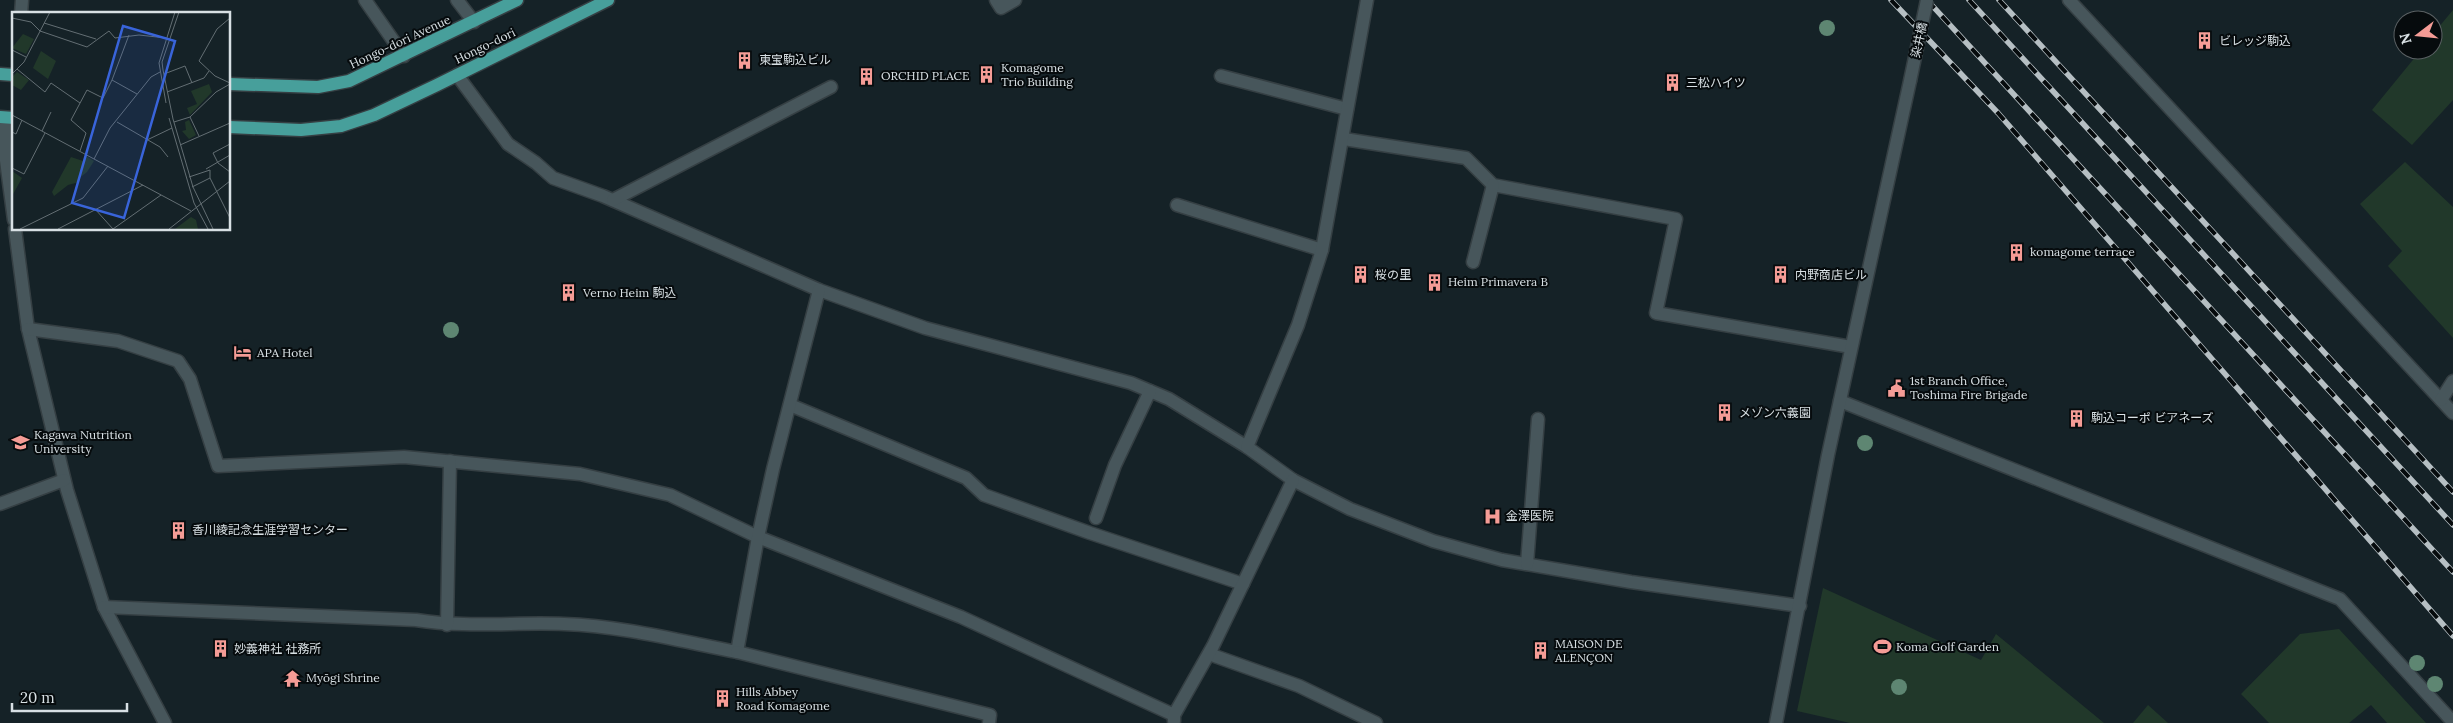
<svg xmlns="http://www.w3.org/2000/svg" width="2453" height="723" viewBox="0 0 2453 723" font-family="Lora,'Noto Sans JP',serif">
<rect width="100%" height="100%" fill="#152227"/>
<g fill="#21382a">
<polygon points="2453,10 2453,100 2412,145 2372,110 2421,50 2433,50 2433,34"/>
<polygon points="2405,162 2453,207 2453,338 2388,266 2402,251 2360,204"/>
<polygon points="1823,588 1981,660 1996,634 2104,723 1850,723 1797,711"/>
<polygon points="2339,629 2426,723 2387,723 2371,705 2349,723 2269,723 2241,694 2300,634"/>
<polygon points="2148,705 2168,723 2133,723"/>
</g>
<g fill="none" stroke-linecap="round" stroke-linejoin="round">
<defs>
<g id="minor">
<polyline points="365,0 404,56"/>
<polyline points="457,0 474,22"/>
<polyline points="996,0 1001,8 1015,0"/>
<polyline points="2069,0 2453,413"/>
<polyline points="21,14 22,0"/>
<polyline points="457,75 508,144 536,163 553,178 603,196 819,290 925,328 1131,383 1169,399 1247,447 1293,480 1350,509 1433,541 1502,560 1631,582 1800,606"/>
<polyline points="1221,76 1347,109"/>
<polyline points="4,118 5,153 14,220"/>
<polyline points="1344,139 1466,158 1493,185 1676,219 1656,313 1851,347"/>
<polyline points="613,200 831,87"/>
<polyline points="1177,205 1322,250"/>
<polyline points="15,229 28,329 67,490 104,607 165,723"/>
<polyline points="1473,262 1493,185"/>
<polyline points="28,329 118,341 178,361 190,379 218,466 404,457 580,474 670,495 758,537 961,617 1174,715"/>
<polyline points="2441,400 2453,381"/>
<polyline points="1840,401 2340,599 2453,722"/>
<polyline points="790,405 966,478 984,495 1090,533 1243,584"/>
<polyline points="1247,447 1298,325 1322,250 1367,0"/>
<polyline points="0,504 64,480"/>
<polyline points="1096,518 1115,465 1150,391"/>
<polyline points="1527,564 1538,419"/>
<path d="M104 607 416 620C466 628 515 622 564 624 622 626 680 641 737 652L758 537 773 469 819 290"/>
<polyline points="447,625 450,461"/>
<polyline points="737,652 990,715 989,723"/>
<polyline points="1209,654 1299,686 1376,723"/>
<polyline points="1174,721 1174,715 1213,646 1293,480"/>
<polyline points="1776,723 1828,455 1910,81"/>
</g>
<g id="major">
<polyline points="0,74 14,75"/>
<polyline points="229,84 318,87 349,81 517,0"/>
<polyline points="0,117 14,118"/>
<polyline points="229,127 301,130 341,126 374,115 437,85 608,0"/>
</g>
</defs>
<use href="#minor" stroke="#353f43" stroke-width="15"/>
<use href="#major" stroke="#353f43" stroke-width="15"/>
<use href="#minor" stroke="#47565b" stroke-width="12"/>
<use href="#major" stroke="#479f9b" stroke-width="12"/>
<defs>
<g id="rail">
<polyline points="1891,0 1998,113 2453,636"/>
<polyline points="1927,0 2453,572"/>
<polyline points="1969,0 2453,525"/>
<polyline points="1999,0 2453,492"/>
</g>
</defs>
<use href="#rail" stroke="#b6bfc3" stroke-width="5.5"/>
<use href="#rail" stroke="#060b0d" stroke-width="4" stroke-dasharray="11" stroke-linecap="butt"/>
<defs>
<polyline id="minor-bridge" points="1910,81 1927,0"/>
</defs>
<use href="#minor-bridge" stroke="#353f43" stroke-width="15" stroke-linecap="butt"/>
<use href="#minor-bridge" stroke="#47565b" stroke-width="12"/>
</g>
<g fill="#5e8672">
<circle cx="1827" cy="28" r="8"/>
<circle cx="451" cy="330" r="8"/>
<circle cx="1865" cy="443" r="8"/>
<circle cx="2417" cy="663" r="8"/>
<circle cx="2435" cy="684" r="8"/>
<circle cx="1899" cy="687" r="8"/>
</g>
<defs>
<symbol id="building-bare" viewBox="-9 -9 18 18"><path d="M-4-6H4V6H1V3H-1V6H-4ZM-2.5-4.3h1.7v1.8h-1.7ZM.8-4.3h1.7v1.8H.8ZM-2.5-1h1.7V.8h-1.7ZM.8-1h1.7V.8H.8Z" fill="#f59c96" stroke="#060b0d" stroke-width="2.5" paint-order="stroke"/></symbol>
<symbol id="hotel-bare" viewBox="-9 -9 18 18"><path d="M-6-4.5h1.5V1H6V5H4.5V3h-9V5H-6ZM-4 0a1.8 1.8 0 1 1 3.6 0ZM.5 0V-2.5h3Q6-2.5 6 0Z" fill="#f59c96" stroke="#060b0d" stroke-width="2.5" paint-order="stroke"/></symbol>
<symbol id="civic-bare" viewBox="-9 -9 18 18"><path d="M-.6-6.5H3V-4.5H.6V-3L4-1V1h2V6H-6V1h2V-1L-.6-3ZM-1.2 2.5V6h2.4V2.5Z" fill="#f59c96" stroke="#060b0d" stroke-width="2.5" paint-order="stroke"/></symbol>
<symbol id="university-bare" viewBox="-9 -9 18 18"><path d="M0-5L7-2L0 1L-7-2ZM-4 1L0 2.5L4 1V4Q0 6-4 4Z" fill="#f59c96" stroke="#060b0d" stroke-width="2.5" paint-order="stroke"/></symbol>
<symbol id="hospital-bare" viewBox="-9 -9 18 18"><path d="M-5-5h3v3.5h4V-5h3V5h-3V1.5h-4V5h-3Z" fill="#f59c96" stroke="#060b0d" stroke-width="2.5" paint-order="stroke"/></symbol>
<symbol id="stadium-bare" viewBox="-9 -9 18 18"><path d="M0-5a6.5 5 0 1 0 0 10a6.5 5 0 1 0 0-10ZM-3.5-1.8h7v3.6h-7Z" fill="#f59c96" stroke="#060b0d" stroke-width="2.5" paint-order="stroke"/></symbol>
<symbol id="temple-bare" viewBox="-9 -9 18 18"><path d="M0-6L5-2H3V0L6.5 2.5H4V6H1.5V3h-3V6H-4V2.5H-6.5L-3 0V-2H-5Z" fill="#f59c96" stroke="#060b0d" stroke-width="2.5" paint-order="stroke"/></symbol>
</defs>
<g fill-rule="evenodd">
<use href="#building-bare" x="2192" y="28" width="25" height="25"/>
<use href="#building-bare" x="732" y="48" width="25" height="25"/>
<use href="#building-bare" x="974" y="62" width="25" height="25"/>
<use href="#building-bare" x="854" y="64" width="25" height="25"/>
<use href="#building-bare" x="1660" y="70" width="25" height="25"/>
<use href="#building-bare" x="2004" y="240" width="25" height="25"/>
<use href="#building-bare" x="1348" y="262" width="25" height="25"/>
<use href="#building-bare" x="1768" y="262" width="25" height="25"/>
<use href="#building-bare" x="1422" y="270" width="25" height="25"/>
<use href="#building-bare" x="556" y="280" width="25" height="25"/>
<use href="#hotel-bare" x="230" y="340" width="25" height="25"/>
<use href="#civic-bare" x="1884" y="376" width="25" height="25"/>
<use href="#building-bare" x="1712" y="400" width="25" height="25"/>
<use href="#building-bare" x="2064" y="406" width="25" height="25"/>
<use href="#university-bare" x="8" y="430" width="25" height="25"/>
<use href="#hospital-bare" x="1480" y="504" width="25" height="25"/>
<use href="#building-bare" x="166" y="518" width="25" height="25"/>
<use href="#stadium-bare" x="1870" y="634" width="25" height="25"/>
<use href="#building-bare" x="208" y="636" width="25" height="25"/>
<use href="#building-bare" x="1528" y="638" width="25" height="25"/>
<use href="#temple-bare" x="280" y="666" width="25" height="25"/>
<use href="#building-bare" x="710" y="686" width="25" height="25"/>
</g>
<g text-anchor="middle" stroke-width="4" stroke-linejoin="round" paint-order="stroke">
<g font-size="12" fill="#d8e0e4" stroke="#060b0d">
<text transform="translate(1919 40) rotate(-78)" y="4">染井橋</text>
<text transform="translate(400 42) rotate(-25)" y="4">Hongo-dori Avenue</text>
<text transform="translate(485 46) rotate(-26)" y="4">Hongo-dori</text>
</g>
<g font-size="12" fill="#d8e0e4" stroke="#060b0d" text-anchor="start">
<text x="2219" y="45">ビレッジ駒込</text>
<text x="759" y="64">東宝駒込ビル</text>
<text x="1001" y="72">Komagome<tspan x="1001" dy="14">Trio Building</tspan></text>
<text x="881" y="80">ORCHID PLACE</text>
<text x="1686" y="87">三松ハイツ</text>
<text x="2030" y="256">komagome terrace</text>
<text x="1375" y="279">桜の里</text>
<text x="1795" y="279">内野商店ビル</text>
<text x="1448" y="286">Heim Primavera B</text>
<text x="583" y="297">Verno Heim 駒込</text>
<text x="257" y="357">APA Hotel</text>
<text x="1910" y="385">1st Branch Office,<tspan x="1910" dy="14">Toshima Fire Brigade</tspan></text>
<text x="1739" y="417">メゾン六義園</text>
<text x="2091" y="422">駒込コーポ ビアネーズ</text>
<text x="34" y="439">Kagawa Nutrition<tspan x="34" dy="14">University</tspan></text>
<text x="1506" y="520">金澤医院</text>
<text x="192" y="534">香川綾記念生涯学習センター</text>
<text x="1555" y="648">MAISON DE<tspan x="1555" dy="14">ALENÇON</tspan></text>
<text x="1896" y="651">Koma Golf Garden</text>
<text x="234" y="653">妙義神社 社務所</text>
<text x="306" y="682">Myōgi Shrine</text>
<text x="736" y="696">Hills Abbey<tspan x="736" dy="14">Road Komagome</tspan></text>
</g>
</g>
<g transform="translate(12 12)">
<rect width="218" height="218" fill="#152227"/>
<path d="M11 22 22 27 14 42 0 36ZM29 39 44 49 36 67 21 56ZM5 60 17 68 9 78 0 73V65ZM197 72 200 80 178 103 175 96 185 92 179 79ZM177 108 184 123 177 127 170 119 174 118 173 110ZM74 144 82 149 75 160 66 167 67 170 56 173 42 184 40 180 59 145 71 149ZM0 159 10 166 0 184ZM179 205 184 208 186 217H163Z" fill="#21382a"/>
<path fill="none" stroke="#636e73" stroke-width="1" d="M167 0 150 50 151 58 161 107 181 175 201 217M0 6 19 10 28 19 75 35 97 19 103 26 127 23 154 26M218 6 205 17 187 49 203 64 218 71M32 11 84 27M117 23 100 68 125 82M0 38 14 45M5 57 33 80 39 71 68 91M0 62 12 50 38 0M152 62 173 54 180 71M155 80 192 66 197 59M154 91 147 51 163 0M0 103 179 199M178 105 187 124M157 106 182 191 196 217M105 110 148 135 156 145M162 110 178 105 204 80 218 72M30 119 39 100M0 120 4 122 10 108M135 128 160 116M218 132 201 141 206 151 218 160M168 133 218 111M68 139 74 121 59 108 75 78 91 86 100 68M82 147 98 116 139 65 148 60M0 156 12 162 33 121M194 157 218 143M177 165 198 158V166L218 206M180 175 198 166M83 197 101 217M8 217 71 186 96 154M46 217 131 173M101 217 149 183M157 217 218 169"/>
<path fill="#3964da" fill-opacity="0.15" stroke="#3964da" stroke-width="2.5" d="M111 14 163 29 112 206 60 191Z"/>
<rect width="218" height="218" fill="none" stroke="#d8e0e4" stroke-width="2.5"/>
</g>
<g transform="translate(2418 35) rotate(254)"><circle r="24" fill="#060b0d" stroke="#5a6063"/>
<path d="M0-4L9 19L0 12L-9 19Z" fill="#f59c96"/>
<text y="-8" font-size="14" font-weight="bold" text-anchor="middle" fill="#d8e0e4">N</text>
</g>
<path d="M12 703v8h115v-8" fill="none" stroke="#d8e0e4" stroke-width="2.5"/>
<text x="20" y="703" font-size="15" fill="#d8e0e4" stroke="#060b0d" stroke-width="4" paint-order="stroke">20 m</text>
</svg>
